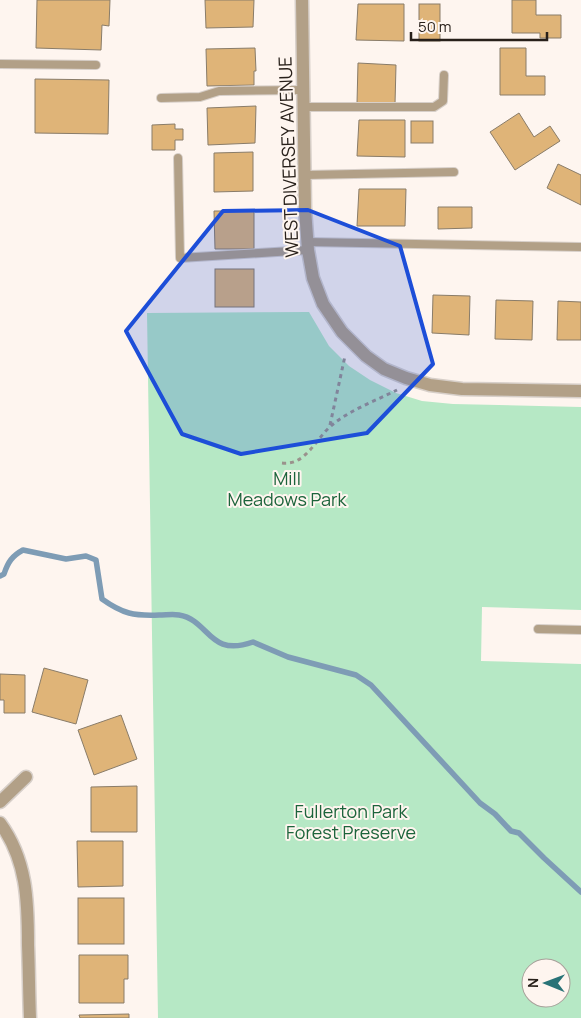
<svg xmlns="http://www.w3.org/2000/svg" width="581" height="1018" viewBox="0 0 581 1018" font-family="Manrope,sans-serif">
<rect width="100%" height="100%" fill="#fef5ef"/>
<path fill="#b6e8c5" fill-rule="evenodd" d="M309 312 329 346 349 366 370 380 396 393 422 401 453 404 581 407V610L482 607 481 661 581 664V1018H158L147 313ZM531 968H561V998H531Z"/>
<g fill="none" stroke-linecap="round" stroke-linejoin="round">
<path stroke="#7e9cb5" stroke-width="5.5" d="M0 576 4 574C8 562 12 556 23 550L66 559 86 556 96 560 102 599C123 614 134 616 159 615 166 615 173 614 179 615 210 620 208 658 253 642L288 657 356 675 371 685 480 803 495 814 511 831 519 833 544 858 581 892"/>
</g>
<g fill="#dfb478" stroke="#897c69">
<polygon points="37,0 110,0 109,26 102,25 101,50 36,48"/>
<polygon points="205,0 254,0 253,27 206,28"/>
<polygon points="512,0 536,0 536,15 561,15 561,38 540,38 540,33 512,33"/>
<polygon points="358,4 404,4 404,41 356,40"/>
<rect x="419" y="4" width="21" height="37"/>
<polygon points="255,48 256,71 254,71 254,85 207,86 206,49"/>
<polygon points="500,48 526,48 526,76 545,76 545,95 500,95"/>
<polygon points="358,63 396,65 395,104 357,103"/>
<polygon points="35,79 109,80 108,134 35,133"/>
<polygon points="256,106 255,143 208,145 207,108"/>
<polygon points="519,113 534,137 550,126 560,141 515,170 490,132"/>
<polygon points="359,120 405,120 405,157 357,156"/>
<rect x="411" y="121" width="22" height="22"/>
<polygon points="175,124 175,129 183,129 183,140 175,140 175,150 152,150 152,125"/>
<polygon points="253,152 253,191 214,192 214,153"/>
<polygon points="558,164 581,175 581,205 547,188"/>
<polygon points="359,189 406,189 405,226 357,226"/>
<polygon points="438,207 472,207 472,228 438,229"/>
<polygon points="214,211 254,211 254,249 215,249"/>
<rect x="215" y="269" width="39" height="38"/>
<polygon points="433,295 470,296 469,335 432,333"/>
<polygon points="496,300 533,301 532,340 495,339"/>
<polygon points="558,301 581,302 581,340 557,340"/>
<polygon points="44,668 88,680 76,724 32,712"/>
<polygon points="0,674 25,675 25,713 4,713 4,700 0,700"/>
<polygon points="121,715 137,759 94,775 78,730"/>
<polygon points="137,786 137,832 91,832 91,787"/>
<polygon points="77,841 123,841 123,886 78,887"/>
<rect x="78" y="898" width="46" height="46"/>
<polygon points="79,955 128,955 128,979 124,979 124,1003 79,1003"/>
<polygon points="129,1014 129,1018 80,1018 79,1015"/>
</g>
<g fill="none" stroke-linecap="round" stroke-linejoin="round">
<defs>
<g id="service">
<polyline points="0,64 96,65"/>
<polyline points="161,98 200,97 219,91 304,90"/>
<polyline points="304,107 434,107 443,101 444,75"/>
<polyline points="178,158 180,258 308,250"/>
<polyline points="305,175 454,172"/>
<polyline points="307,242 581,247"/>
<polyline points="538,629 581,630"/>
</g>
<g id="minor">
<polyline points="302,0 305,209 308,250 313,278 323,304 342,332 366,356 384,369 406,378 430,385 462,389 581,391"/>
<polyline points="0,802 26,777"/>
<path d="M0 823C27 860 28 901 28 945 29 969 29 994 30 1018"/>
</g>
</defs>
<use href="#service" stroke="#d7cfc9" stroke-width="10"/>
<use href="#minor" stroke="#d7cfc9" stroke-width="15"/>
<g stroke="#9a928c" stroke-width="3" stroke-dasharray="4 4" stroke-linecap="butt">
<polyline points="330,425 345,356"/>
<path d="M282 463C306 466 316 438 332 425 350 410 375 401 397 390"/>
</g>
<use href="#service" stroke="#b2a087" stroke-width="8"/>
<use href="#minor" stroke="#b2a087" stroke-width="12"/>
</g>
<path fill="#1d4ed8" fill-opacity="0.2" stroke="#1d4ed8" stroke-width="4" stroke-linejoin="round" d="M308 210 400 246 433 364 367 433 241 454 182 434 126 331 223 211Z"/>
<g text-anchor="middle" stroke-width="4" stroke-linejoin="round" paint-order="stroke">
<g font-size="18" fill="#28201a" stroke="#fef5ef">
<text transform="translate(289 157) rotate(-92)" y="6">WEST DIVERSEY AVENUE</text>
</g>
<g font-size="18" fill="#1c643b" stroke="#fef5ef">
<text x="287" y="485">Mill<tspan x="287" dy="21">Meadows Park</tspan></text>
<text x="351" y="818">Fullerton Park<tspan x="351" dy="21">Forest Preserve</tspan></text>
</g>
</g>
<g transform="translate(546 983) rotate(271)"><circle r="24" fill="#fef5ef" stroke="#a8a09a"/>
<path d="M0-4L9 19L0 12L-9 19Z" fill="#297377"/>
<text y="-8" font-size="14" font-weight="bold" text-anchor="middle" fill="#28201a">N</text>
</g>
<path d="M411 32v8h136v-8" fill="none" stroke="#28201a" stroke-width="2.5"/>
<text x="418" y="32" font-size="15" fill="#28201a" stroke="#fef5ef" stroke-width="4" paint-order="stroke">50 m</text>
</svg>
